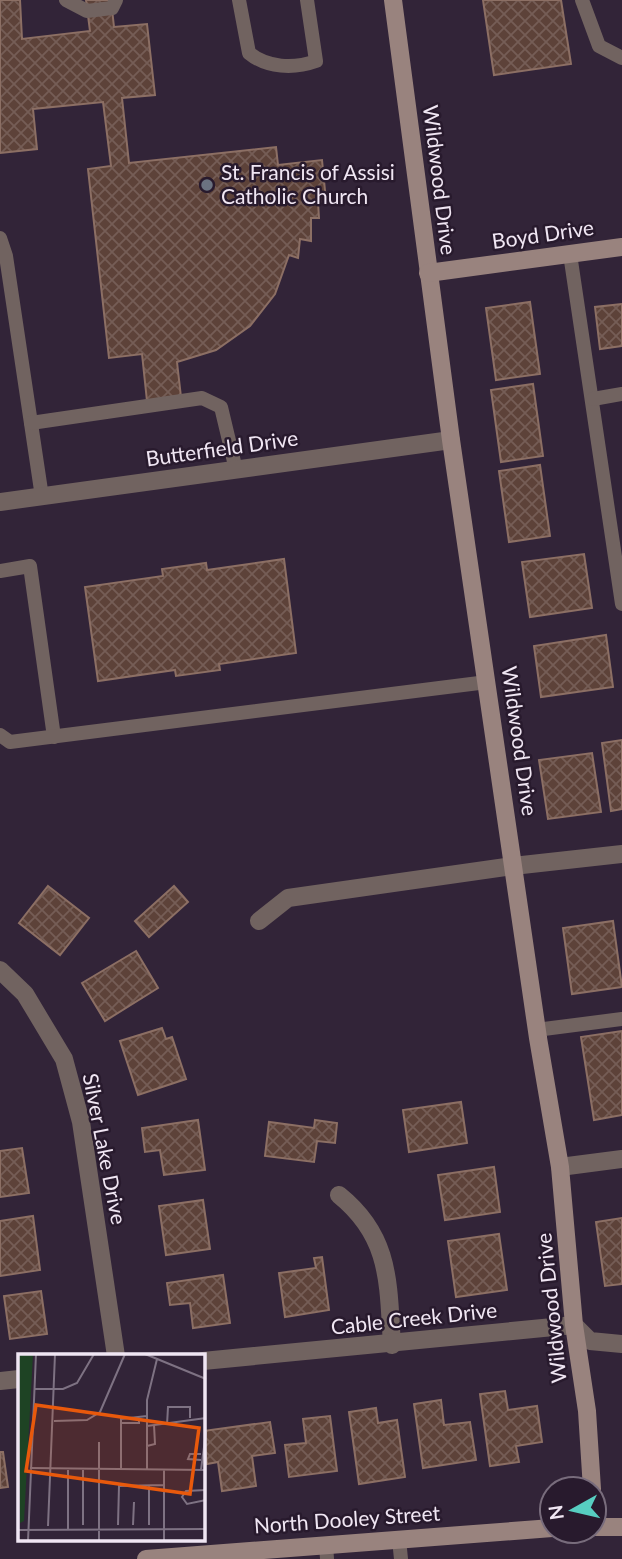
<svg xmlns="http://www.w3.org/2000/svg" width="622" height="1559" viewBox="0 0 622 1559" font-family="Lato,sans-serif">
<defs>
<pattern id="building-cross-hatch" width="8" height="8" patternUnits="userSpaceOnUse" patternTransform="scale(1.75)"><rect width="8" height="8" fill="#5d4239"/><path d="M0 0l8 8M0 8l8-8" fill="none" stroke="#755d56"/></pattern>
</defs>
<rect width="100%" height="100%" fill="#322438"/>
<g fill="url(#building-cross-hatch)" stroke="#8c6f64" stroke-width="2">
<polygon points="0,0 20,0 22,39 90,31 86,0 111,0 114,27 147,24 155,95 122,98 129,163 276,147 278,165 322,160 326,201 318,202 319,218 311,218 311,241 300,239 298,258 289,255 275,294 250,326 216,350 177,362 181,397 147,401 142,354 109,358 88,169 111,166 103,102 33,109 37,149 0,153"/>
<polygon points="483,0 561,0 571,64 494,75"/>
<polygon points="530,302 540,374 496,380 486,308"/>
<polygon points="622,304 622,346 600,349 595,307"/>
<polygon points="533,384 543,456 501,462 491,390"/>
<polygon points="540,465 550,536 509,542 499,471"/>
<polygon points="584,554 592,608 530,617 522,562"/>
<polygon points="284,559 296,653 219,664 220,670 176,676 175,670 98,681 85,587 163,576 162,569 206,563 207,570"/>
<polygon points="606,635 613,687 541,697 534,646"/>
<polygon points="622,740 622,809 611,811 602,743"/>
<polygon points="592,753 601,812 548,819 539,760"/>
<polygon points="48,886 89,918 60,955 19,923"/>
<polygon points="174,886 188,902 149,937 135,921"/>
<polygon points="613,921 622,987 572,994 563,928"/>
<polygon points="136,951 158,988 105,1021 82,983"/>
<polygon points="162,1028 166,1039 172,1037 186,1079 138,1095 120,1041"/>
<polygon points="622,1031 622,1115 594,1120 581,1037"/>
<polygon points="461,1102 467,1143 409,1152 403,1110"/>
<polygon points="198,1120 205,1170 164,1175 160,1150 145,1152 142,1128"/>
<polygon points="315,1120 337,1123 335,1143 317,1141 314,1162 265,1156 269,1122 314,1128"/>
<polygon points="22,1148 29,1193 0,1197 0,1151"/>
<polygon points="494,1167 500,1212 445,1220 438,1175"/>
<polygon points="203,1200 210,1249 166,1255 159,1206"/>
<polygon points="33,1216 40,1270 0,1276 0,1221"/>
<polygon points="622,1218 622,1284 605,1286 596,1222"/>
<polygon points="499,1234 507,1290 456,1297 448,1241"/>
<polygon points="322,1257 329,1310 285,1317 279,1273 316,1268 314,1258"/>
<polygon points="223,1275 230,1323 193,1328 190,1303 170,1305 167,1283"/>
<polygon points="41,1291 47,1334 10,1339 4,1296"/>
<polygon points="505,1391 508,1410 537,1406 542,1442 516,1446 519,1462 490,1466 480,1394"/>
<polygon points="441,1400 444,1425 470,1422 476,1460 423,1468 414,1404"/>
<polygon points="376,1408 378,1423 397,1420 405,1477 359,1484 349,1412"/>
<polygon points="330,1416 337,1471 289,1477 285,1445 306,1443 303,1419"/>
<polygon points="270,1422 275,1453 252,1456 256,1486 222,1491 218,1462 207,1464 203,1431"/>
<polygon points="0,1452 3,1452 8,1487 0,1488"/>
</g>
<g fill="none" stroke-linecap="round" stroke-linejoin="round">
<g stroke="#716360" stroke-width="14">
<polyline points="66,0 87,11 112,8 116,0"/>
<path d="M239 0 249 53C267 68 294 69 316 61L307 0"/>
<polyline points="582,0 599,46 622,58"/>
<polyline points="0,238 6,256 42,497"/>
<polyline points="570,254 622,604"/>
<polyline points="593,399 622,394"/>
<polyline points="31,423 202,398 221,407 236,470"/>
<polyline points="0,571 30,566 54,737"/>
<polyline points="0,735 10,742 487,682"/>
<polyline points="536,1030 622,1019"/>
<polyline points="399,1539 401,1559"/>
<polyline points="326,1544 327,1559"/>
</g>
<g stroke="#716360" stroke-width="18">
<polyline points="0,502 451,440"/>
<polyline points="259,921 288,898 513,866 622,854"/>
<polyline points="0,970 25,994 64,1059 81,1122 116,1356"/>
<polyline points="560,1167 622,1159"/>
<path d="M339 1195C391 1237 388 1283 392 1345"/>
<polyline points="203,1361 574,1325 590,1341 622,1344"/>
<polyline points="0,1381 19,1379"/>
</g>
<g stroke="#99837e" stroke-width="18">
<polyline points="393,0 451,440 538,1038 560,1167 574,1325 587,1411 592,1489"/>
<polyline points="428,273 622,247"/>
<polyline points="594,1527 622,1527"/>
<polyline points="146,1559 552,1528"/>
</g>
</g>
<circle fill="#6b7280" stroke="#281a2d" stroke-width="2.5" cx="207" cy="185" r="7"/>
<g text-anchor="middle" stroke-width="5" stroke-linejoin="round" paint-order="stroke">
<g font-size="21" fill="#f0e6f3" stroke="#281a2d" text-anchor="start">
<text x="221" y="180">St. Francis of Assisi<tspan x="221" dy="24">Catholic Church</tspan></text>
</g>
<g font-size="21" fill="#f0e6f3" stroke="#281a2d">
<text transform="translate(439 180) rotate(83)" y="7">Wildwood Drive</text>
<text transform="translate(543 235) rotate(-8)" y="7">Boyd Drive</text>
<text transform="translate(222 449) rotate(-8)" y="7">Butterfield Drive</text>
<text transform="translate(519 741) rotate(82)" y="7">Wildwood Drive</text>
<text transform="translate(104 1149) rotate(79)" y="7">Silver Lake Drive</text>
<text transform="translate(552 1308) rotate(-96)" y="7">Wildwood Drive</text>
<text transform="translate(414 1319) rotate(-6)" y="7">Cable Creek Drive</text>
<text transform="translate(347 1520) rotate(-4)" y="7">North Dooley Street</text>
</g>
</g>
<g transform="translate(18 1354)">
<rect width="187" height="187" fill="#322438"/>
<path d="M0 0H15L6 167 2 169Z" fill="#1e4324"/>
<path fill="none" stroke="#7e7283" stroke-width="2" d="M127 0 188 25M17 35H45L59 29 76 0M36 67 69 66 82 58 107 0M103 69H121V63M149 71 150 53H172V64M129 72 188 64M129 92 137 90 136 71M183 106 170 105 172 100H183M12 114 188 116M129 115V46L139 5M103 116V65L129 62M183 116 188 78M131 131V171M188 136 168 137 164 143 169 150 188 146M65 171V116M100 171 101 132 146 131M115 171 116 148M30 172 37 0M50 175V116M0 176 188 175M10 187 18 0M81 187V88M146 187V115"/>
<path fill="#e8590c" fill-opacity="0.15" stroke="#e8590c" stroke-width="3.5" d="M18 51 181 74 172 140 8 117Z"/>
<rect width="187" height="187" fill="none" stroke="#f0e6f3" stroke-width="3.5"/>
</g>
<g transform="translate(573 1510) rotate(262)"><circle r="33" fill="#281a2d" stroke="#786c7c" stroke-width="2"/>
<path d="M0-5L12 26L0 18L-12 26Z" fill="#57cec1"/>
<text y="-10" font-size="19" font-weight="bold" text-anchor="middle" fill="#f0e6f3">N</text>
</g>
</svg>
